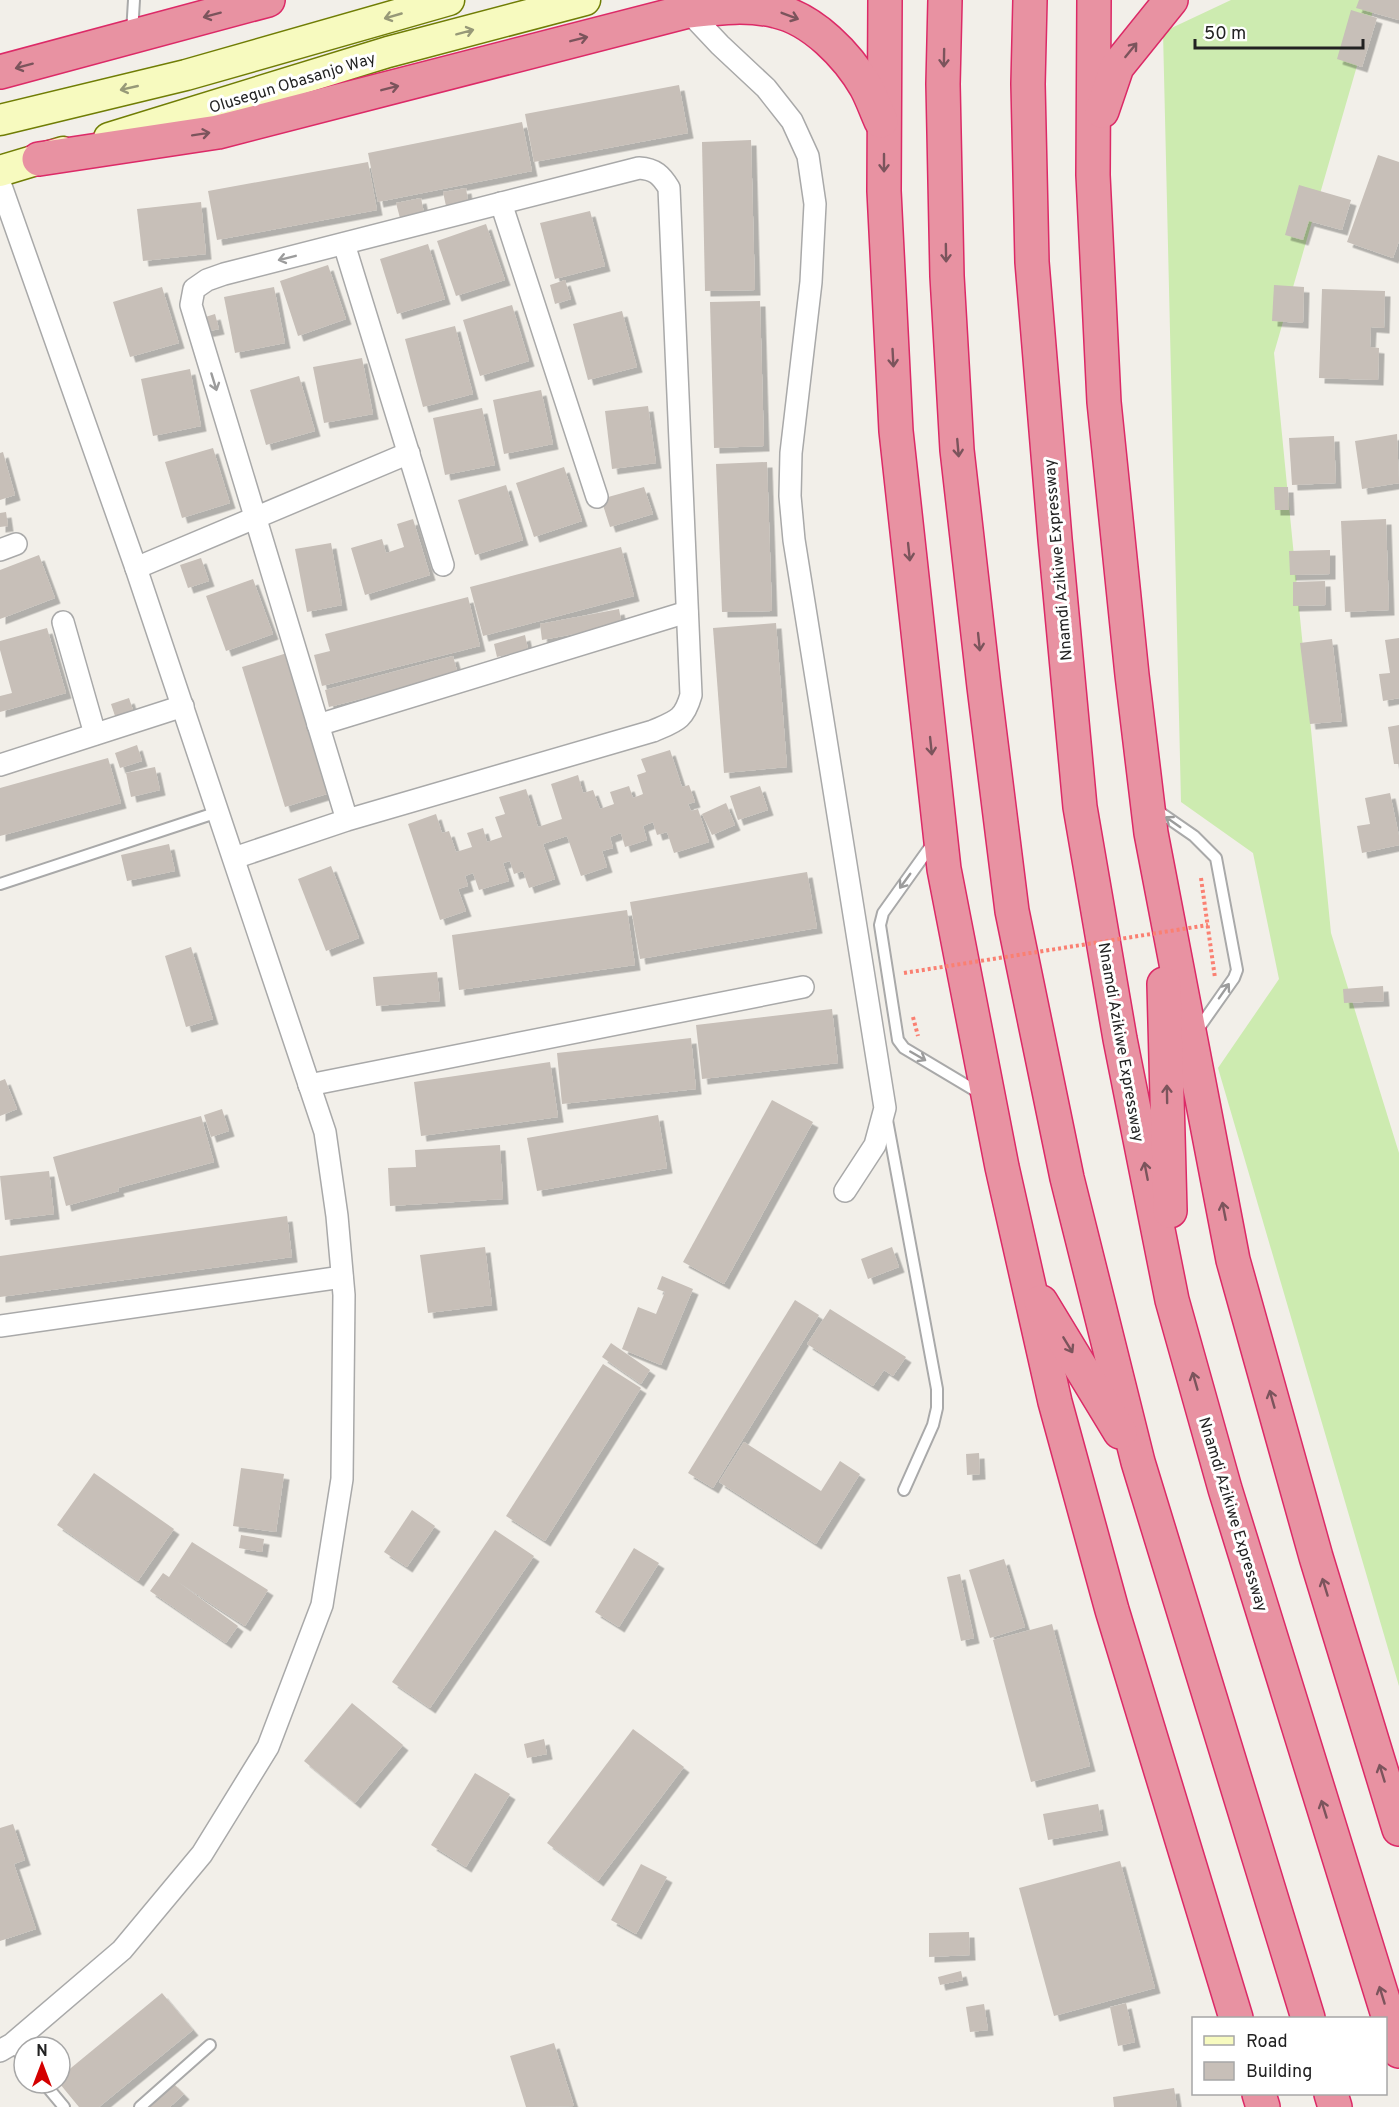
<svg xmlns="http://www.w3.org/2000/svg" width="1399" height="2107" viewBox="0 0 1399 2107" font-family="Overpass,sans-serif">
<defs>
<filter id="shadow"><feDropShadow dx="5.5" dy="5.5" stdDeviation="0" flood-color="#0004"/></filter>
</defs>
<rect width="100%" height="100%" fill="#f2efe9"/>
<polygon fill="#cdebb0" points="1231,0 1376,0 1274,353 1331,933 1399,1153 1399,1686 1218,1068 1279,979 1253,853 1181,802 1163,32"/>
<g fill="#c7bfb8" filter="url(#shadow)">
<polygon points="1359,0 1399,0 1399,20 1356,8"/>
<polygon points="1351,10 1377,18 1362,67 1337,59"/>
<polygon points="679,85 688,133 534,162 525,114"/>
<polygon points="522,122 532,171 378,202 368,153"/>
<polygon points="751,140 755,290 705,291 702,142"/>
<polygon points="1378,155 1399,162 1399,241 1393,258 1347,242"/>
<polygon points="368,162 377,210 217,240 208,191"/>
<polygon points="1299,185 1351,200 1342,230 1309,221 1303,240 1285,235"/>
<polygon points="466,188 468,201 446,206 443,192"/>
<polygon points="421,198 424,213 400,218 396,203"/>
<polygon points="201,202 206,254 143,261 137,209"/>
<polygon points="590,211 605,266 555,279 540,223"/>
<polygon points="486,224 505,280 456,296 437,241"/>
<polygon points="428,244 445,299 397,314 380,259"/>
<polygon points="328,265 346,319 298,336 280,281"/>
<polygon points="565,280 571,299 555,304 550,285"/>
<polygon points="1274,285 1304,287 1303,323 1272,321"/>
<polygon points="162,287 179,343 130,357 113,302"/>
<polygon points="274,287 285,343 235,353 224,297"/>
<polygon points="1322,289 1385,291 1384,328 1371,327 1370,347 1379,348 1378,380 1319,378"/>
<polygon points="760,301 764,446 714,448 710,302"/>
<polygon points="512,305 529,361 480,376 463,320"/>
<polygon points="622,311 637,367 588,380 573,324"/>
<polygon points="215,314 219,329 205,332 202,318"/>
<polygon points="455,326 473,394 423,407 405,339"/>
<polygon points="362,358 373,414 324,423 313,367"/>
<polygon points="190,369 201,426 153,436 141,379"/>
<polygon points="299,376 315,431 266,445 250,390"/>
<polygon points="541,390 553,444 504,454 493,400"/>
<polygon points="648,406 656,463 612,469 605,411"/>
<polygon points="482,408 495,465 445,475 433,418"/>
<polygon points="1397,434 1399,483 1362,489 1355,441"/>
<polygon points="1334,436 1336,483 1292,485 1289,438"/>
<polygon points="213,448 230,503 182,518 165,462"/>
<polygon points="3,452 15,495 0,500 0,453"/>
<polygon points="767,462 772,611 722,612 716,464"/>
<polygon points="564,467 582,521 534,537 516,483"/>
<polygon points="506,485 523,540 475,555 458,500"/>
<polygon points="644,487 653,514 610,527 601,499"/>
<polygon points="1274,487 1288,487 1289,510 1275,510"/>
<polygon points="6,512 8,526 0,527 0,513"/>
<polygon points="413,519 430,575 365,595 351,548 382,539 386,553 404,547 397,524"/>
<polygon points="1386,519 1389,610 1345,612 1341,521"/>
<polygon points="331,543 342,605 307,612 295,549"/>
<polygon points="621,547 634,596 483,636 470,587"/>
<polygon points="1330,550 1330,574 1290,575 1289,551"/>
<polygon points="39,555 55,598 0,619 0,570"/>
<polygon points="201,558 209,581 188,588 180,565"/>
<polygon points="253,579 273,634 226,651 206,596"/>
<polygon points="1325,581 1326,605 1293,606 1293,582"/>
<polygon points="468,597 480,646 322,686 314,655 330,651 325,634"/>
<polygon points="619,609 622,625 542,640 540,624"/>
<polygon points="776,623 787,767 724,773 713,628"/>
<polygon points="47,628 66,693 0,712 0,696 12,693 0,650 0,641"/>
<polygon points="525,635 528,649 497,657 494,644"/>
<polygon points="1399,638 1399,698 1383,701 1379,674 1390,673 1385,640"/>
<polygon points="1332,639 1342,721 1310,724 1300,643"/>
<polygon points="287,653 330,793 285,807 242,667"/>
<polygon points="453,656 458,674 329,707 325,690"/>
<polygon points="129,698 134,713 116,719 111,704"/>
<polygon points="1399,725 1399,764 1394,764 1388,727"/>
<polygon points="137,745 142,761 120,768 115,753"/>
<polygon points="670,750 682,787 689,785 695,802 688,804 691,811 698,809 709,842 674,853 667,832 657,835 653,822 643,826 647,840 625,847 621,833 610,837 613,848 602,851 607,867 581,876 567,836 543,844 555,879 529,888 523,871 514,874 510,861 503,863 509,881 479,890 473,873 465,876 468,886 458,889 466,911 440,920 408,824 436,814 442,833 449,831 456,852 472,847 467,833 483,828 487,842 502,837 495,817 505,814 499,797 526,789 538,827 562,819 551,784 578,775 583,793 593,790 600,809 614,804 610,792 629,786 633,798 643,794 637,775 646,772 641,759"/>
<polygon points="108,758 121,803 0,836 0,788"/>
<polygon points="155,767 160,790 131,797 126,773"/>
<polygon points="760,786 768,810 738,820 730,796"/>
<polygon points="1390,793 1399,836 1399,845 1362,853 1357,826 1370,824 1365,798"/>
<polygon points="726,803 735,825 712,835 702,814"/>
<polygon points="169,844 175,871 127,881 121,855"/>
<polygon points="331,866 359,938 326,951 298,879"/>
<polygon points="807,872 817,928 640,959 630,902"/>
<polygon points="627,910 635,965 459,990 452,935"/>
<polygon points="191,947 213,1019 186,1027 165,956"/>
<polygon points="437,972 440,1001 376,1006 373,977"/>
<polygon points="1383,986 1384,1001 1344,1003 1343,989"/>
<polygon points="832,1009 838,1063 702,1079 696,1025"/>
<polygon points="691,1038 696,1089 562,1104 557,1053"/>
<polygon points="550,1062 558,1117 421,1136 414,1082"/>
<polygon points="5,1079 17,1109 0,1116 0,1081"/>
<polygon points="772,1100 813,1122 724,1284 683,1262"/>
<polygon points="222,1109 229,1131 211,1137 204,1115"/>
<polygon points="658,1115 667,1168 537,1191 527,1138"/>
<polygon points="201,1116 214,1162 118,1188 119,1191 66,1206 53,1157"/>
<polygon points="500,1145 503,1199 390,1206 388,1168 416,1167 415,1150"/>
<polygon points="49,1171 54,1214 5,1220 0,1176"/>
<polygon points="287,1216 292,1257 0,1297 0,1256"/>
<polygon points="485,1247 492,1305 428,1313 420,1255"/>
<polygon points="892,1247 899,1267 868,1279 861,1259"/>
<polygon points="662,1276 693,1289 661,1365 622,1349 638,1307 656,1314 665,1292 657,1289"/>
<polygon points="795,1300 819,1315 713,1488 688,1473"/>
<polygon points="830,1309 906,1357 893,1376 884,1370 873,1386 807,1344"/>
<polygon points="611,1343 650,1370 641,1384 602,1357"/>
<polygon points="603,1364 641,1388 545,1541 506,1516"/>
<polygon points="744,1442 821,1491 840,1461 860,1474 816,1544 719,1482"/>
<polygon points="979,1453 980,1474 967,1475 966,1454"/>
<polygon points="241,1468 284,1474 276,1532 233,1526"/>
<polygon points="94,1473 174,1529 138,1581 57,1525"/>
<polygon points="412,1510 435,1526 407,1567 384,1552"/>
<polygon points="495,1530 534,1556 430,1708 392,1682"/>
<polygon points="241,1535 264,1539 262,1552 239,1548"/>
<polygon points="192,1542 268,1590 245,1626 178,1582 238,1626 226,1643 150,1591 163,1573 169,1577"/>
<polygon points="634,1548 659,1563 619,1627 595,1612"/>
<polygon points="1004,1559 1025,1627 990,1638 969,1570"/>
<polygon points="960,1574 974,1638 961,1641 947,1577"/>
<polygon points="1052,1624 1090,1766 1031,1782 993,1640"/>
<polygon points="352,1703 403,1745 355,1803 304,1761"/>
<polygon points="633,1729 684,1767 598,1881 547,1843"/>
<polygon points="544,1739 547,1754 527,1758 524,1744"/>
<polygon points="475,1773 510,1794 466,1867 431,1845"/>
<polygon points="1098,1804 1103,1830 1048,1840 1043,1814"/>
<polygon points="13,1824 25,1860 14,1864 36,1929 0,1941 0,1828"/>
<polygon points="1120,1861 1155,1988 1054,2016 1019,1888"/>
<polygon points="641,1864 667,1877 636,1934 611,1920"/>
<polygon points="969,1932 970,1955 929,1957 929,1933"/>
<polygon points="961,1971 963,1980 940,1985 938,1977"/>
<polygon points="162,1993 193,2030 99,2107 79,2107 60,2084 60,2077"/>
<polygon points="1126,2003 1135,2042 1118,2046 1110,2007"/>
<polygon points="984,2004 988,2030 970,2032 966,2007"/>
<polygon points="554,2043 574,2106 526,2107 510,2056"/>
<polygon points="172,2082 184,2094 170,2107 144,2107"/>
<polygon points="1174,2088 1177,2107 1114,2107 1113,2097"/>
</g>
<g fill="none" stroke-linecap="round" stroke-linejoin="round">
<defs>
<g id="lane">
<polyline points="132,33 134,0"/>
<polyline points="1155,809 1194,836 1216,858 1237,970 1234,978 1196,1032"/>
<polyline points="933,843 883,913 880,925 898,1040 904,1048 981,1094"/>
<polyline points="0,884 218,812"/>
<polyline points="887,1120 937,1389 937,1408 933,1425 904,1490"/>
<polyline points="12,2044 24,2059"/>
<polyline points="44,2083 64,2107"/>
<polyline points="140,2107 210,2045"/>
</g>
<g id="street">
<polyline points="688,11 720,45 766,88 792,121 808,156 815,204 811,282 791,453 790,496 794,540 885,1108 875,1145 845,1191"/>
<polyline points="0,183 136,568 325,1132 337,1216 344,1295 342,1479 322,1605 268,1747 202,1854 122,1950 12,2044 0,2051"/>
<polyline points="501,203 597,497"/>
<polyline points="344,244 443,565"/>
<polyline points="0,550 16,544"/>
<polyline points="136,568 409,453"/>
<polyline points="63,622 95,734"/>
<polyline points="318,725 687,612"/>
<polyline points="0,765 183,706"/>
<path d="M234 858 347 820 653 731C676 721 684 720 691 695L669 188C661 175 655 169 639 168L224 274 207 280 194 289 191 305 347 820"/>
<polyline points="309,1085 803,987"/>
<polyline points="0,1326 342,1277"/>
</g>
<g id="secondary">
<polyline points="0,120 186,75 449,0"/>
<polyline points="109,138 388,52 585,0"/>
<polyline points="0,171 63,152"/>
</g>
<g id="highway">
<polyline points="885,0 884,191 896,431 944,869 1002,1167 1055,1402 1112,1610 1236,2018"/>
<polyline points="945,0 943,84 947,276 957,450 984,687 1012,911 1067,1178 1138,1462 1308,2018"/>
<polyline points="1030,0 1028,84 1032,262 1055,539 1080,807 1120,1039 1172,1300 1225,1489 1399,2051"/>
<polyline points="1094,0 1093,175 1104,402 1132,675 1151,833 1233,1260 1316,1557 1399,1829"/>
<polyline points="0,72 268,0"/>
<polyline points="1102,111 1117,67 1171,0"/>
<path d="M39 159 218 132 688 11C717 8 747 4 776 11 813 19 848 56 866 87 872 98 876 110 881 121"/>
<polyline points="1164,984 1170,1211"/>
<polyline points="1041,1302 1120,1432"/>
<polyline points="1259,2094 1263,2107"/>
<polyline points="1331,2094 1335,2107"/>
</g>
</defs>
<use href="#lane" stroke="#a9a9a9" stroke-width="14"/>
<use href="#street" stroke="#a9a9a9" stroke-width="24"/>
<use href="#secondary" stroke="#707d05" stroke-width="33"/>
<use href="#highway" stroke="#dc2a67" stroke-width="36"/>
<g stroke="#fa8072" stroke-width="4" stroke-dasharray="3 3" stroke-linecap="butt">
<polyline points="1201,878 1215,978"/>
<polyline points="913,1017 918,1036"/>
</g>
<use href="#lane" stroke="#fff" stroke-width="10"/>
<use href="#street" stroke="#fff" stroke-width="21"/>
<use href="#secondary" stroke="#f7fabf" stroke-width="30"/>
<use href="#highway" stroke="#e892a2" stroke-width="33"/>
<polyline stroke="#fa8072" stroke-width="4" stroke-dasharray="3 3" stroke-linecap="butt" points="904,973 1208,925"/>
</g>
<defs><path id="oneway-shaft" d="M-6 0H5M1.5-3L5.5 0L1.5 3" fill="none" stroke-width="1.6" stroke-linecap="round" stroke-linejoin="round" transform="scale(1.5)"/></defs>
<g stroke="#7b545c">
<use href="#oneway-shaft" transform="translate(212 15) rotate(165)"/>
<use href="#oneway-shaft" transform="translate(790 16) rotate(21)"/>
<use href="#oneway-shaft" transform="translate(579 39) rotate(-14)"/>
<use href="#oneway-shaft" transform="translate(1131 50) rotate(-51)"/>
<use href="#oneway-shaft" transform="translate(944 58) rotate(91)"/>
<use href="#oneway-shaft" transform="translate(24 66) rotate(165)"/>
<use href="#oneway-shaft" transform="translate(390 88) rotate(-14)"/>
<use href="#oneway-shaft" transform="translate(201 134) rotate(-9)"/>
<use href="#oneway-shaft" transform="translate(884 163) rotate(90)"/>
<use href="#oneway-shaft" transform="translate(946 253) rotate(89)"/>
<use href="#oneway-shaft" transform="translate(893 358) rotate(87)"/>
<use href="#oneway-shaft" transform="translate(958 448) rotate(85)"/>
<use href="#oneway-shaft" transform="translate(909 552) rotate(84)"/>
<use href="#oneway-shaft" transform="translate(979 642) rotate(84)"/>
<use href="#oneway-shaft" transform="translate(931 746) rotate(84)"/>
<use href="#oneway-shaft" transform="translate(1167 1094) rotate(-91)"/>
<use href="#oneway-shaft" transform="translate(1146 1171) rotate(-101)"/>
<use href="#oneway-shaft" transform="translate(1224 1211) rotate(-101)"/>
<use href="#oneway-shaft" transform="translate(1068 1345) rotate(59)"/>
<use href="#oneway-shaft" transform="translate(1195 1381) rotate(-106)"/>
<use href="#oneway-shaft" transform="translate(1272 1399) rotate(-106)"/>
<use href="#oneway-shaft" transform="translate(1325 1587) rotate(-107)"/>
<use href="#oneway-shaft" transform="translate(1382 1773) rotate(-107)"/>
<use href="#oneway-shaft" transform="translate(1324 1809) rotate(-107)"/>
<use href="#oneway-shaft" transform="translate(1382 1995) rotate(-107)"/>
</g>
<g stroke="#979978">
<use href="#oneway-shaft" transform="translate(393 16) rotate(164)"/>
<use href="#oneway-shaft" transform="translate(465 32) rotate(-15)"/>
<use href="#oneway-shaft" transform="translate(129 88) rotate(167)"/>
</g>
<g stroke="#9c9c9c">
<use href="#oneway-shaft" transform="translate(287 258) rotate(166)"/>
<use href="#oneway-shaft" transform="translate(214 382) rotate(73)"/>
<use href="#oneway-shaft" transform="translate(1173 822) rotate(-145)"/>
<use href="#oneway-shaft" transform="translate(905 881) rotate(126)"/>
<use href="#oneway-shaft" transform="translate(1224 991) rotate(-55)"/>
<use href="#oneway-shaft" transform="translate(918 1056) rotate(30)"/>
</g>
<g text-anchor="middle" stroke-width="6" stroke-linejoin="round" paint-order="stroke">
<g font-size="16" fill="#222" stroke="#fff">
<text transform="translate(292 82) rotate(-17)" y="6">Olusegun Obasanjo Way</text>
<text transform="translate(1057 560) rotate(-95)" y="6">Nnamdi Azikiwe Expressway</text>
<text transform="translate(1122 1042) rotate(80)" y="6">Nnamdi Azikiwe Expressway</text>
<text transform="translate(1234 1514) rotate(73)" y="6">Nnamdi Azikiwe Expressway</text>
</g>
</g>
<rect x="1192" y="2017" width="195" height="78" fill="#ffffff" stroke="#a7a7a7" stroke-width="1.5"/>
<rect x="1204" y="2036" width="30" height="9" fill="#f7fabf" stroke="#a7a7a7" stroke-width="1.5"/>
<text x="1246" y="2047" font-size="18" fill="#222222">Road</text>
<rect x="1204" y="2062" width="30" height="18" fill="#c7bfb8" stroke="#a7a7a7" stroke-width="1.5"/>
<text x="1246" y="2077" font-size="18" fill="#222222">Building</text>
<g transform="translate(42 2065)"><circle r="28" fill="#ffffff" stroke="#a7a7a7" stroke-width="1.5"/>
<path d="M0-4.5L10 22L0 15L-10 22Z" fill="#d40000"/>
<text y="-9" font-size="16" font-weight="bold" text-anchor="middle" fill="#222222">N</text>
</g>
<path d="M1195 39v9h168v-9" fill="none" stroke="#222222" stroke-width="3"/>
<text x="1204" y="39" font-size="18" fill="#222222" stroke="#ffffff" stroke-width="4.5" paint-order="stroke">50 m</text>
</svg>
